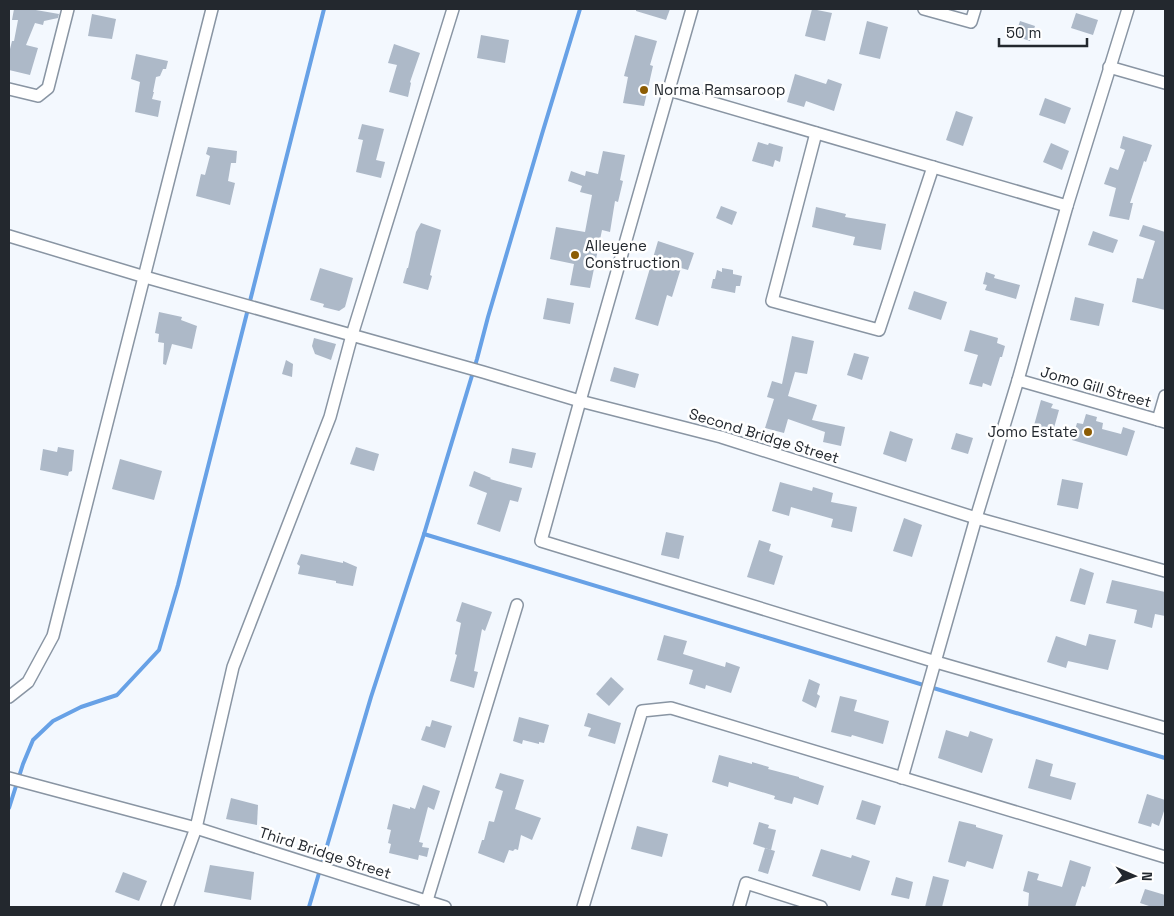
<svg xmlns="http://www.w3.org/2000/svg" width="1174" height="916" viewBox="0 0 1174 916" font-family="'Space Grotesk',sans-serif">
<rect width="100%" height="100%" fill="#f3f8fe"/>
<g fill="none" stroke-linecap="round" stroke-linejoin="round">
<g stroke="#67a1e6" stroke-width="4">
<polyline points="424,534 1165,758"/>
<polyline points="9,808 23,764 33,740 53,721 81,707 117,695 159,650 178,585 324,9"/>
<polyline points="309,907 371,697 424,534 477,359 488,317 542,134 580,9"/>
</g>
</g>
<g fill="#adb9c8">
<polygon points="14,9 30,9 59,14 58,18 44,21 43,25 35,23 26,45 38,48 30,75 9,70 9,53 12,41 14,41 18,20 12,20"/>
<polygon points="636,9 670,9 666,20 636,11"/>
<polygon points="812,9 832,13 825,41 805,36"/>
<polygon points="1076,13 1098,20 1093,35 1071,28"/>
<polygon points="92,14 116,19 112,39 88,36"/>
<polygon points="867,21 888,27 880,59 859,54"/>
<polygon points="1020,21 1035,26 1030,41 1015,36"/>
<polygon points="481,35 509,40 505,63 477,58"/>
<polygon points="635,35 657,41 650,65 653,66 644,106 623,103 628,77 624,76"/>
<polygon points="394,44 420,53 410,82 411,83 408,97 389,92 397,65 388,63"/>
<polygon points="136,54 168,61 166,69 163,69 160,76 156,77 153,92 154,92 152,99 161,101 158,117 135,112 140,82 131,79"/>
<polygon points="795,74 826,84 828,79 842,84 834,111 806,101 804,107 787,102"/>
<polygon points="1045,98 1071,108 1065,124 1039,115"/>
<polygon points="956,111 973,117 963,146 946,140"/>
<polygon points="362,124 384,129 376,160 385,162 381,178 356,172 363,140 358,139"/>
<polygon points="1123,136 1152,145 1146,162 1144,161 1130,203 1133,203 1129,220 1109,216 1116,188 1104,184 1110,167 1118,170 1125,150 1120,148"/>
<polygon points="758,142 768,145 769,143 783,147 780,162 775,160 773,167 752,161"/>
<polygon points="1051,143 1069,151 1062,170 1043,162"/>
<polygon points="208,147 237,151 236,163 231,163 228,181 235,183 230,205 196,196 201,174 205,175 210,156 206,154"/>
<polygon points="603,151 625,155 620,180 623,181 618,202 615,201 610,232 602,230 590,288 570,285 574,264 550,259 556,227 585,232 592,195 580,192 582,186 568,181 571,171 585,176 586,171 598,174"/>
<polygon points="721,206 737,212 732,225 716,218"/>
<polygon points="816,207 846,214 845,217 886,224 881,250 853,245 855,237 812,227"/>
<polygon points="421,223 441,230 430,275 432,276 428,290 403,283 407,268 408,268 416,232"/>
<polygon points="1143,225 1165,232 1165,310 1132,302 1137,278 1143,279 1155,241 1139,236"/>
<polygon points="1093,231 1118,240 1113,253 1088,245"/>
<polygon points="658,241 694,253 688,270 681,268 672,297 667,295 658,326 635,319"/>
<polygon points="320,268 353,278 345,307 339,311 323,307 324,304 310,300"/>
<polygon points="722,268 733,270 733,274 742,276 740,286 736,286 735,293 711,288 713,279 715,279 717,270 722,272"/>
<polygon points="986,272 995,275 994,278 1020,285 1016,299 985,290 987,285 983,284"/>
<polygon points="914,291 947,302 941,320 908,309"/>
<polygon points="1075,297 1104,304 1099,326 1070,320"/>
<polygon points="547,298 574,303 570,324 543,319"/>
<polygon points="159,312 182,317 181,320 197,326 192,349 172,344 166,365 163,364 164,343 158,342 159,334 155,333"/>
<polygon points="970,330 998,338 997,343 1005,346 1002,357 1000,357 991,386 983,383 982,387 969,384 978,355 964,351"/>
<polygon points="792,336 814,341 807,374 795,372 788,396 817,405 812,420 845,427 841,446 823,442 825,432 788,419 784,433 765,428 774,399 767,397 772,381 782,384"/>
<polygon points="314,338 336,344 331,360 315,354 312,346"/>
<polygon points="854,353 869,357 862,380 847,375"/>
<polygon points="286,360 293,364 292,377 282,374"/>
<polygon points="614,367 639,374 635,388 610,381"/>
<polygon points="1041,400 1053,404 1051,408 1059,410 1052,435 1033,429"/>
<polygon points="1086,414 1097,417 1096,421 1103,423 1102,429 1121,434 1123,427 1135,431 1127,456 1072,440 1077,423 1083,424"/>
<polygon points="890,431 913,439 906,462 883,454"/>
<polygon points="956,433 973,438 968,454 951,449"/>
<polygon points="58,447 74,450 72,471 69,472 68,476 40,470 43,449 57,452"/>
<polygon points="356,447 379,454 374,471 350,464"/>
<polygon points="512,448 536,453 532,468 509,463"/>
<polygon points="120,459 162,471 154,500 112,489"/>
<polygon points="474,471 491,478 490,479 522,488 518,502 510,500 500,532 477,524 487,493 469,486"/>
<polygon points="1062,479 1083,483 1078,509 1057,505"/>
<polygon points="780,482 812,491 813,487 833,493 831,502 857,507 852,532 831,527 833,519 791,507 789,516 772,511"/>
<polygon points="904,518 922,525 912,557 893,551"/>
<polygon points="666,532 684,536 679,559 661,555"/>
<polygon points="759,540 771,544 769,551 783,556 774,585 747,577"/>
<polygon points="301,554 343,563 343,561 357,567 353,586 336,583 336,581 298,574 300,566 297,564"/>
<polygon points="1080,568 1094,573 1085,605 1070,601"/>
<polygon points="1112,580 1165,592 1165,616 1155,614 1152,628 1134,623 1137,610 1106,603"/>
<polygon points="462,602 492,612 485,631 482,629 474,671 478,672 474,688 450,681 457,655 455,654 461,623 456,621"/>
<polygon points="1089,634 1116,640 1108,670 1068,661 1066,668 1047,662 1056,636 1086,646"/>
<polygon points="664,635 687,641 683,654 725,667 726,662 740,667 731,693 706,685 705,689 689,684 693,670 657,660"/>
<polygon points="611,677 624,689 609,706 596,694"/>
<polygon points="809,679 820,684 817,694 820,696 816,708 802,701"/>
<polygon points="840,696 857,700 854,711 889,721 883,744 852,735 851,737 831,732"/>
<polygon points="588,713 621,723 615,744 588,736 591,728 584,726"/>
<polygon points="519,717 549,725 544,743 539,742 539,744 523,740 522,744 513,741"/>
<polygon points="432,720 452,726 445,748 421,740 426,726 430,727"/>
<polygon points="946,730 968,737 970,731 993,739 982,773 938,758"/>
<polygon points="719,755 752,764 752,762 769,767 768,769 799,777 799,778 824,786 818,805 794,797 792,804 774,799 775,796 729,782 728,787 712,782"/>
<polygon points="1036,759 1053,764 1050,776 1076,783 1071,800 1028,788"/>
<polygon points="500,773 524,780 515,809 541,818 532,840 521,835 518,850 515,849 513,851 509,850 504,863 478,853 482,840 484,840 489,821 494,822 503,791 495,788"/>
<polygon points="423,785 440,791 434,810 428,807 419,842 423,843 422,847 429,848 427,857 419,855 418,860 389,853 391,844 388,843 391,830 387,829 393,804 410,809 410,807 415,809"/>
<polygon points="1147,794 1165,800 1165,808 1159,826 1152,823 1151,827 1138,823"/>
<polygon points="231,798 258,805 257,825 226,819"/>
<polygon points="862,800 881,806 875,825 856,819"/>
<polygon points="959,821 976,825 976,827 1003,835 993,869 967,861 965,867 948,862"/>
<polygon points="759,822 769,825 768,828 776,830 771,850 753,844"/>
<polygon points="637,826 668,834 662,857 631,849"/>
<polygon points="765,848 775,851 768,874 758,871"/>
<polygon points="821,849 851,858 852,855 870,861 860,891 812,876"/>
<polygon points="1070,860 1091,867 1085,887 1082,886 1075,907 1028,907 1029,893 1023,891 1028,871 1039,874 1037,880 1062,887"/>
<polygon points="210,865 254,872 251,900 204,892"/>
<polygon points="123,872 147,881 139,901 115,892"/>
<polygon points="933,876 949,880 942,907 925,907"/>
<polygon points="896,877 913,882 909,899 891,895"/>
<polygon points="1145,889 1165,895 1165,902 1164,907 1152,907 1140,903"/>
</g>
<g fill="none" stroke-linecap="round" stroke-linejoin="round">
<defs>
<g id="minor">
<polyline points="692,9 580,401 541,541 936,662 1165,728"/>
<polyline points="924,9 971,22 975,9"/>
<polyline points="1109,67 1165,83"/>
<polyline points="9,89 38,96 48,88 68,9"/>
<polyline points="669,90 1067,206"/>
<polyline points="816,133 772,301 879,330 933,167"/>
<polyline points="9,236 145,277 483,372 580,401 721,437 976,518 1165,571"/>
<polyline points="1018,380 1165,422"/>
<polyline points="1158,420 1165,396"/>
<polyline points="9,697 28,682 53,636 212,9"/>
<polyline points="9,778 196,828 445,907"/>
<polyline points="902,778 976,518 1018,380 1067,206 1128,9"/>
<polyline points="167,907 196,828 233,667 330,417 352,335 453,9"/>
<polyline points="425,907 517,605"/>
<polyline points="583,907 642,711 671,708 1165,857"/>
<polyline points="739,907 746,883 821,907"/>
</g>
</defs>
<use href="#minor" stroke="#8995a3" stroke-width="14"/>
<use href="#minor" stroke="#fff" stroke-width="11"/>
</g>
<g fill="#8c5c03" stroke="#fff" stroke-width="2">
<circle cx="644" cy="90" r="5"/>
<circle cx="575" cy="255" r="5"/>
<circle cx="1088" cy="432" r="5"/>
</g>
<g text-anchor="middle" stroke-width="5" stroke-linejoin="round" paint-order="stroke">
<g font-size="15" fill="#23282e" stroke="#fff" text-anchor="start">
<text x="654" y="95">Norma Ramsaroop</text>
<text x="585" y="251">Alleyene<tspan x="585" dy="17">Construction</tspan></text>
<text x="1078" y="437" text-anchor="end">Jomo Estate</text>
</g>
<g font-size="15" fill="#23282e" stroke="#fff">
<text transform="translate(1096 387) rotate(16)" y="5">Jomo Gill Street</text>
<text transform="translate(764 436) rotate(17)" y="5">Second Bridge Street</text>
<text transform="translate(325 853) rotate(18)" y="5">Third Bridge Street</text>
</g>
</g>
<rect width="1174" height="916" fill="none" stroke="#23282e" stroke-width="20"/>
<g transform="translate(1134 876) rotate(92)" stroke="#ffffff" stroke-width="4" paint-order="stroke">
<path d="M0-4L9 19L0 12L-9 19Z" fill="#23282e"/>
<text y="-8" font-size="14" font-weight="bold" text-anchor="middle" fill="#23282e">N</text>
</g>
<path d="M999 38v8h88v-8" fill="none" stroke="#23282e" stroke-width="2.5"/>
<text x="1006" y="38" font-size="15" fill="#23282e" stroke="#ffffff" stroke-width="4" paint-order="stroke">50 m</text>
</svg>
